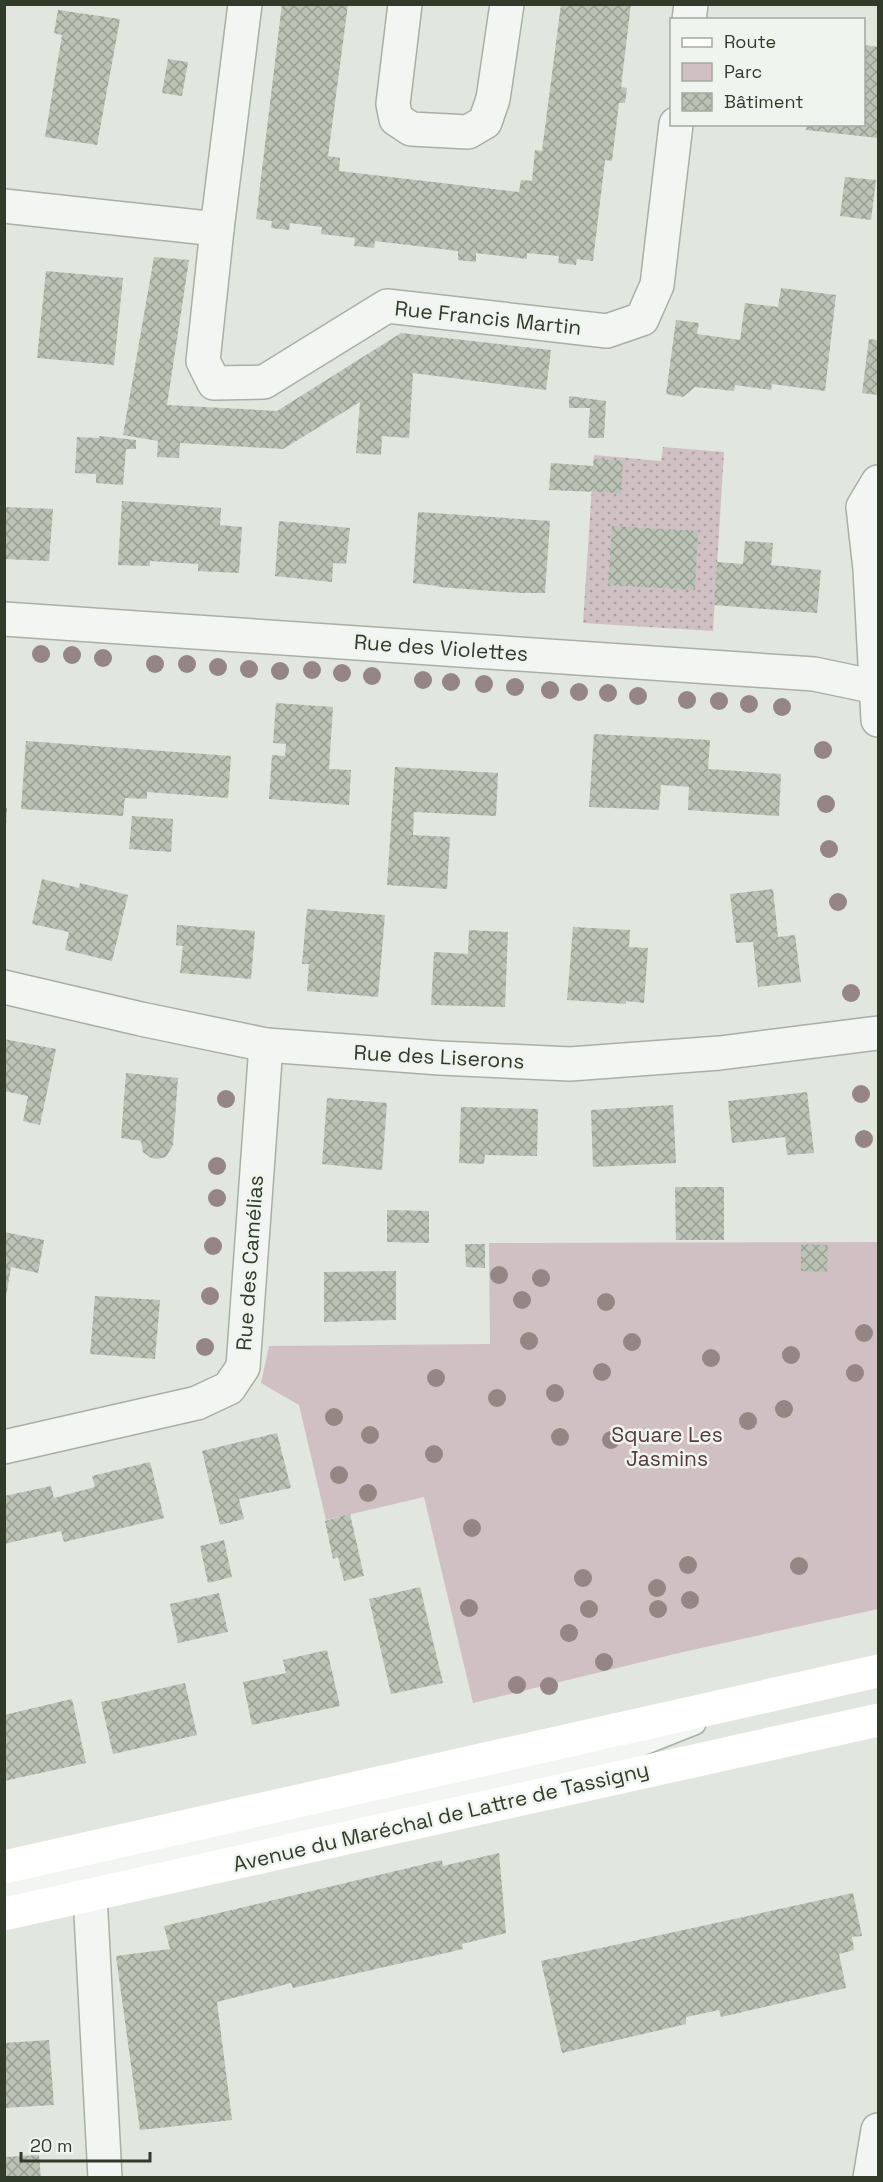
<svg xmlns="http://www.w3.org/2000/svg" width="883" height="2182" viewBox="0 0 883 2182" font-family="'Space Grotesk',sans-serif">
<defs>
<pattern id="garden-dots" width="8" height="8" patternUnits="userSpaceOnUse" patternTransform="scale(1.5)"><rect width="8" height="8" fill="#d0c0c4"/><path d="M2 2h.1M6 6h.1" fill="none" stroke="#a99d9f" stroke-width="1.8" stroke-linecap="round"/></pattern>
<pattern id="building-cross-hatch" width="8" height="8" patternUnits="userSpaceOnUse" patternTransform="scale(1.5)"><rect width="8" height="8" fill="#bbc3b6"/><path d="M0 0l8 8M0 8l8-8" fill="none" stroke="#98a094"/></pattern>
</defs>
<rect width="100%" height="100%" fill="#e1e6de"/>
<polygon fill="#d0c0c4" points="878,1242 878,1609 683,1652 473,1703 424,1497 326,1520 299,1405 261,1383 269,1346 490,1344 489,1243"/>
<polygon fill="url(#garden-dots)" points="663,447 724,452 713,631 583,623 594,455 661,461"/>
<g fill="url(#building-cross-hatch)">
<polygon points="282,4 348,4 328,156 340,158 339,171 519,192 521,180 532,181 535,150 542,151 561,4 631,4 621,87 627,88 625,103 619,103 612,161 605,160 593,261 577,259 576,265 558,263 559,256 527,253 527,259 476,253 476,262 458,260 458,251 375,241 374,248 354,246 355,238 321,234 322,227 290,223 289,230 271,228 272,221 256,219"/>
<polygon points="58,10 120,19 97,145 45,137 62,35 54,33"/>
<polygon points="864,45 878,47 878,138 806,130 807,124 864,124"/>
<polygon points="168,59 188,62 182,96 162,93"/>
<polygon points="845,177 876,180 871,220 840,216"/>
<polygon points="154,257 189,260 167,405 277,411 401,333 551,350 546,390 413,373 409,438 382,436 381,455 356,453 360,402 283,449 180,443 179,458 157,457 158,441 123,435"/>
<polygon points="46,271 123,278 114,365 37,358"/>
<polygon points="781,288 836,295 825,391 772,384 771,390 735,385 734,391 695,387 683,397 666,394 676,320 699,323 697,334 740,340 745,303 778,307"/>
<polygon points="869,339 878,340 878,395 862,393"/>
<polygon points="569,396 606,401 604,438 588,438 590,408 569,408"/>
<polygon points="99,436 136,440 136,449 126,449 123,485 96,483 96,474 75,473 77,437 99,438"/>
<polygon points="594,459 623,461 621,493 549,490 551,463 593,466"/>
<polygon points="122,501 221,508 220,525 242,527 239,573 198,571 198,564 150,561 150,566 118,565"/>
<polygon points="4,507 53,509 49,561 4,559"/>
<polygon points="418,512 550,521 545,593 520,593 438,587 438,586 413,583"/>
<polygon points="279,521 350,528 346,564 333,563 332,582 275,576"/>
<polygon points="612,526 698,531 695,590 608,585"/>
<polygon points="745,541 773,543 771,565 821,570 817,613 714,605 717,562 743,564"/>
<polygon points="276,703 333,707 329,769 351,770 349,805 269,799 272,755 285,756 286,744 273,743"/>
<polygon points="594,734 710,740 708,769 781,774 779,816 688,810 689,787 661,785 659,810 589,807"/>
<polygon points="26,741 231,756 228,798 147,792 147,799 125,798 123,816 21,809"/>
<polygon points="395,767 498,773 496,816 414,812 413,835 450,837 447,889 387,885"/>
<polygon points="4,807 7,808 6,828 4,828"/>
<polygon points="132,816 173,819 171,852 129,849"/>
<polygon points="42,879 79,888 80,883 128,895 112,961 65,950 69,932 32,924"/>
<polygon points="773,889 778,937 795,935 801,982 758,987 753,942 736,943 730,894"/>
<polygon points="307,909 385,915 378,997 307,991 309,964 302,964"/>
<polygon points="177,925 255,931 251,979 180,973 183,946 176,945"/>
<polygon points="573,927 630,930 629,947 648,948 644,1003 626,1001 626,1004 567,1000"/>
<polygon points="469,930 508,932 505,1007 431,1005 434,952 468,954"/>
<polygon points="4,1039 56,1049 40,1125 23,1121 28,1096 4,1091"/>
<polygon points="126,1073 178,1078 173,1145 166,1157 157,1159 151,1158 143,1152 141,1141 121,1138"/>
<polygon points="807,1092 814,1153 787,1155 785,1137 732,1143 728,1101"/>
<polygon points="327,1098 387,1103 382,1170 322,1164"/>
<polygon points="673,1105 676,1163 593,1167 591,1110"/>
<polygon points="461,1107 538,1109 537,1156 485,1155 484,1164 459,1163"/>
<polygon points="675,1187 724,1187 724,1240 676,1240"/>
<polygon points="387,1210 429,1211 429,1243 387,1242"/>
<polygon points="4,1232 44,1240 38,1273 11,1267 6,1297"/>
<polygon points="465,1244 485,1244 485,1268 466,1267"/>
<polygon points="801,1244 828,1245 827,1272 801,1271"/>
<polygon points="396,1271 396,1320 324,1322 324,1272"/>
<polygon points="95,1296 160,1300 155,1359 90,1354"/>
<polygon points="277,1433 291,1488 239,1499 244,1519 220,1525 202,1451"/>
<polygon points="150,1462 164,1518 64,1542 61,1531 4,1544 4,1496 51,1486 54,1498 95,1487 92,1476"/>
<polygon points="350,1514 364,1576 344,1581 338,1557 333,1559 325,1521"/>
<polygon points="224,1540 232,1577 208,1583 200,1546"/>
<polygon points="420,1587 443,1683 391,1694 369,1599"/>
<polygon points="219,1593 228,1632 178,1643 170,1604"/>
<polygon points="327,1650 340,1706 252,1725 243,1682 286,1673 283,1660"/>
<polygon points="185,1683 197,1735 113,1754 101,1702"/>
<polygon points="72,1699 86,1763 4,1781 4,1715"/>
<polygon points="499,1853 506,1933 462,1944 463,1949 293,1988 291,1983 217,2002 232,2120 140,2130 116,1956 170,1949 164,1926 442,1860 443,1866"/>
<polygon points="853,1893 862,1936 852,1937 854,1950 839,1954 846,1988 721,2017 719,2010 686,2017 686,2024 562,2053 541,1961"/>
<polygon points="49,2040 54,2105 4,2108 4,2043"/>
<polygon points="39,2155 41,2178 4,2178 4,2157"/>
</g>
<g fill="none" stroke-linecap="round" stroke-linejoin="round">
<defs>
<polyline id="lane" points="4,1890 623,1754 696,1725"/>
<g id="street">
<polyline points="245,4 217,229 203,361 214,383 264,382 387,306 607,331 642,319 657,285 676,124"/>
<polyline points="405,4 393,104 396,119 411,129 468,132 485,122 493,99 507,4"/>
<polyline points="689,20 691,4"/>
<polyline points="4,206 217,229"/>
<polyline points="878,482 863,507 870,569 878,720"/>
<polyline points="4,619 814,674 876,687"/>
<polyline points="4,987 141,1019 266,1045 440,1058 570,1064 720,1053 878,1033"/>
<polyline points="4,1447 197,1403 229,1388 243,1367 266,1045"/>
<polyline points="90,1895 105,2178"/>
<polyline points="870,2178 878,2130"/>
</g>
</defs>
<use href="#lane" stroke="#a8b0a4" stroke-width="21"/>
<use href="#street" stroke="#a8b0a4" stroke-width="36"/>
<use href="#lane" stroke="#f2f5f1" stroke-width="18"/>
<use href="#street" stroke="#f2f5f1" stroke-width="33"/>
<g stroke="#fff" stroke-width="33">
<polyline points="4,1867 878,1671"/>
<polyline points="4,1914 878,1720"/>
</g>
</g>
<g fill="#958685">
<circle cx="41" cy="654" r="9"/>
<circle cx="72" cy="655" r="9"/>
<circle cx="103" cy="658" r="9"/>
<circle cx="155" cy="664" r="9"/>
<circle cx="187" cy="664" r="9"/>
<circle cx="218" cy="667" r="9"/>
<circle cx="249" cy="669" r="9"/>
<circle cx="312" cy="670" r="9"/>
<circle cx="280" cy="671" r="9"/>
<circle cx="342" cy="673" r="9"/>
<circle cx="372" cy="676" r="9"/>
<circle cx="423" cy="680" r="9"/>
<circle cx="451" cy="682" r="9"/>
<circle cx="484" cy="684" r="9"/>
<circle cx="515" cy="687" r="9"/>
<circle cx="550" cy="690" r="9"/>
<circle cx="579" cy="692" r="9"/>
<circle cx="608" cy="693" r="9"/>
<circle cx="638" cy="696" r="9"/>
<circle cx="687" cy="700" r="9"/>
<circle cx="719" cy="701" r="9"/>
<circle cx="749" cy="704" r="9"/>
<circle cx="782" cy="707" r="9"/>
<circle cx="823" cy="750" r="9"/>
<circle cx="826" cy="804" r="9"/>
<circle cx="829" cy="849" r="9"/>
<circle cx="838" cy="902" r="9"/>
<circle cx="851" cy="993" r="9"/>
<circle cx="861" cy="1094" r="9"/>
<circle cx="226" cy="1099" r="9"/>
<circle cx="864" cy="1139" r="9"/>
<circle cx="217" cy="1166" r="9"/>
<circle cx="217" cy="1198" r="9"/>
<circle cx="213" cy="1246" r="9"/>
<circle cx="499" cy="1275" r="9"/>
<circle cx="541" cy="1278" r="9"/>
<circle cx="210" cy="1296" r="9"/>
<circle cx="522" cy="1300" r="9"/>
<circle cx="606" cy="1302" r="9"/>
<circle cx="864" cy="1333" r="9"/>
<circle cx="529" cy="1341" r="9"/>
<circle cx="632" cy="1342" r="9"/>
<circle cx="205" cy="1347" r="9"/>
<circle cx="791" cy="1355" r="9"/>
<circle cx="711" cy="1358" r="9"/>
<circle cx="602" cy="1372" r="9"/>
<circle cx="855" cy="1373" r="9"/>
<circle cx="436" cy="1378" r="9"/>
<circle cx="555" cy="1393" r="9"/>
<circle cx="497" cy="1398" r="9"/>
<circle cx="784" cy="1409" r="9"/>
<circle cx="334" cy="1417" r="9"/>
<circle cx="748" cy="1421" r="9"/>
<circle cx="370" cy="1435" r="9"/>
<circle cx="560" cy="1437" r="9"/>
<circle cx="611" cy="1440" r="9"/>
<circle cx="434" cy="1454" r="9"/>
<circle cx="339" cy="1475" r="9"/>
<circle cx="368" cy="1493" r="9"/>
<circle cx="472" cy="1528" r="9"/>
<circle cx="688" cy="1565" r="9"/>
<circle cx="799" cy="1566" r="9"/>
<circle cx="583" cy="1578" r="9"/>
<circle cx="657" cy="1588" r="9"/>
<circle cx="690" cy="1600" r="9"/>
<circle cx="469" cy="1608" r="9"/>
<circle cx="589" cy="1609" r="9"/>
<circle cx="658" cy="1609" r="9"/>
<circle cx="569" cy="1633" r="9"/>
<circle cx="604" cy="1662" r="9"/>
<circle cx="517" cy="1685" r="9"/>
<circle cx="549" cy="1686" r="9"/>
</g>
<g text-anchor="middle" stroke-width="5" stroke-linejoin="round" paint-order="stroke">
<g font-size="21" fill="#303c29" stroke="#f0f4ee">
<text transform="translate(488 318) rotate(6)" y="7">Rue Francis Martin</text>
<text transform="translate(441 648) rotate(4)" y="7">Rue des Violettes</text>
<text transform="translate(439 1057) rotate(3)" y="7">Rue des Liserons</text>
<text transform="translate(250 1263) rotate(-86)" y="7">Rue des Camélias</text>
<text transform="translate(441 1817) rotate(-13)" y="7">Avenue du Maréchal de Lattre de Tassigny</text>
</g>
<g font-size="21" fill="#56383d" stroke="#f0f4ee">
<text x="667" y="1442">Square Les<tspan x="667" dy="24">Jasmins</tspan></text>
</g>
</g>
<rect width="883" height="2182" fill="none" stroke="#303c29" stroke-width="12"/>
<rect x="670" y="18" width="195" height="108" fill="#f0f4ee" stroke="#a3aa9f" stroke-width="1.5"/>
<rect x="682" y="38" width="30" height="9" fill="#ffffff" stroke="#a3aa9f" stroke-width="1.5"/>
<text x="724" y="48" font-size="18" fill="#303c29">Route</text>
<rect x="682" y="63" width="30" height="18" fill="#d0c0c4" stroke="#a3aa9f" stroke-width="1.5"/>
<text x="724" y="78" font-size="18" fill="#303c29">Parc</text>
<rect x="682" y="93" width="30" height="18" fill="url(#building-cross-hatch)" stroke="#a3aa9f" stroke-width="1.5"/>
<text x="724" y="108" font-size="18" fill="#303c29">Bâtiment</text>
<path d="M21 2152v9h129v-9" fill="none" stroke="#303c29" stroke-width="3"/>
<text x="30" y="2152" font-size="18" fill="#303c29" stroke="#f0f4ee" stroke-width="4.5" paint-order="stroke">20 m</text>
</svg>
